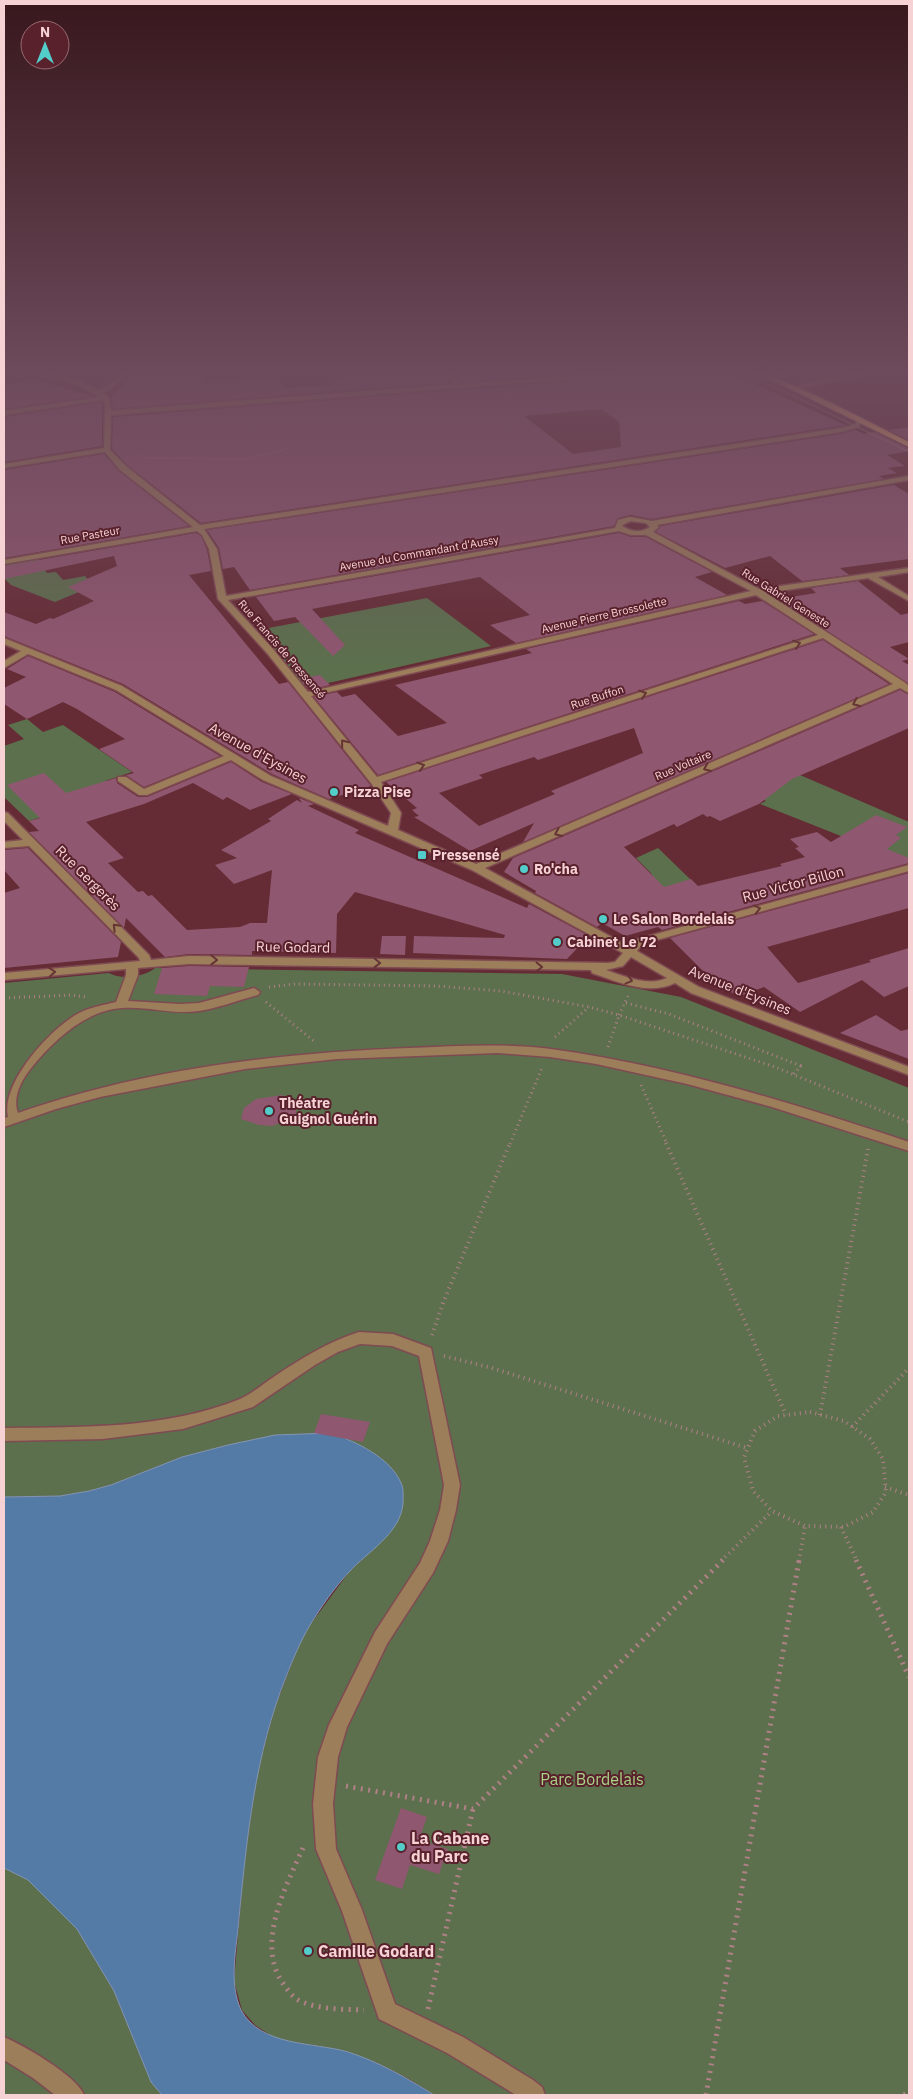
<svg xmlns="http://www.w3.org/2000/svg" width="913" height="2099" viewBox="0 0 913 2099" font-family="'IBM Plex Sans',sans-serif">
<rect width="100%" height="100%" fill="#652c35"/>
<g fill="#5c704d">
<polygon points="39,559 47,573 56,572 63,580 85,576 93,586 55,602 11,585 4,578 4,565"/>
<polygon points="427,598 491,646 315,686 302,684 258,630"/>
<polygon points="27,719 43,732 63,725 132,772 105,781 119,792 29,821 4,797 4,746 24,739 8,725"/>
<polygon points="793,772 909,822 909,860 904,861 760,804 766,801 750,791"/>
<polygon points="658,848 722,910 658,888 651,873 636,858"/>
<path d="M155 968 562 974 681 997 909 1088V2095H434L409 2079 383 2066 348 2052 276 2039 255 2025 242 2010 234 1981 245 1853 258 1768 274 1710 299 1644 310 1625 349 1572 392 1529 394 1471 365 1448 228 1445 182 1457 111 1485 89 1491 60 1496 4 1497V983L109 973C121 980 145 977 155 968Z"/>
<polygon points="4,1868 28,1880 77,1929 114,1991 151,2082 162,2095 4,2095"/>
</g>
<path fill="#537ba6" stroke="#8495b4" d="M331 1433C356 1442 390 1457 401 1483 404 1488 403 1498 403 1504 400 1534 367 1552 349 1572 334 1588 321 1607 310 1625 300 1642 293 1659 286 1677 255 1754 247 1836 239 1918 237 1947 228 1982 241 2010 261 2047 314 2042 348 2052 379 2062 407 2078 434 2095H162L151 2082 114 1991 77 1929 28 1880 4 1868V1497L60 1496 89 1491 111 1485 182 1457 228 1445 275 1435Z"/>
<g fill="#8f5770" fill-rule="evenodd">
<polygon points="159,374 179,374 180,377 203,375 205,382 275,376 284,388 331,385 327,378 382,374 444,374 450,382 113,409 111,397 131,376"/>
<polygon points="454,374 574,374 461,382"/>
<path d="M618 374H732L845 425 201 523 127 465 112 449 113 417 613 378ZM601 409 619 422 621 447 573 454 524 416Z"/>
<polygon points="35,380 94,396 4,409 4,385"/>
<polygon points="102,402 102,446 4,462 4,417"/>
<polygon points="909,427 909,440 889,430"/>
<polygon points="855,430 864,434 875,432 909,449 909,451 887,455 905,466 888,468 897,473 879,476 884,479 652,519 630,515 618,518 614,526 250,590 234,567 223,569 219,548 207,530 841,434"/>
<polygon points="104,454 119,471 189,526 4,558 4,470"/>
<polygon points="894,485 909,494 909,559 840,568 849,575 802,581 770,556 725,568 656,532 661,526"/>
<polygon points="196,533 201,536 207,550 211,571 189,575 279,684 288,682 371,786 329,799 272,774 123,684 4,636 4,612 36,624 50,618 53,619 94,601 68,587 117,566 114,556 4,579 4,566"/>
<polygon points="619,533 631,537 646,537 712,572 695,577 727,595 516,643 490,625 530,615 480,577 312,609 345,645 333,656 295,617 274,621 256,597"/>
<polygon points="858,581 901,615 909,613 909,642 890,647 909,659 902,661 909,665 909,684 778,599 816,593 811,588"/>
<polygon points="739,601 745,604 762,601 814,634 378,775 314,697 337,692 342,697 355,694 398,736 447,723 395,685 532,653 526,649"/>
<path d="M823 640 889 684 523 842 534 823 470 851 414 817 419 816 412 810 417 808 386 782ZM634 728 643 753 551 791 555 794 479 826 439 793 483 778 479 775 534 757 538 760Z"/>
<polygon points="28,656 115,692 220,756 144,787 126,775 134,773 99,749 125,739 77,709 63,702 27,719 4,704 4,688 26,677 7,669"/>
<polygon points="320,675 330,685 309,690 300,679"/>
<polygon points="900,690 909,695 909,728 792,779 759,804 720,821 710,816 707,817 703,814 677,827 674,824 624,847 664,887 691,879 698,886 782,866 780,864 805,857 795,848 799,847 790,839 817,832 831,842 876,815 907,827 896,835 901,838 887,849 909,858 909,863 662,930 658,927 625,936 602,923 597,927 535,893 536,891 504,872 513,858"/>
<polygon points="231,762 262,782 292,794 250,810 227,797 223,800 193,783 144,804 86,822 124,858 108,863 138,892 143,891 148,896 152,895 187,930 240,927 250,923 267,923 272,870 234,884 215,865 237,858 221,850 271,821 268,819 297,800 302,803 299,798 314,804 308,806 359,830 355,833 527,908 529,904 589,936 567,959 413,953 414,936 504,938 505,935 355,892 337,914 336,953 252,951 252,955 189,954 165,957 126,918 124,928 29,832 39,831 29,821 40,818 7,785 44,773 66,793 116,778 117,783 138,797 147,797"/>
<polygon points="28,848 121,942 118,957 4,968 4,893 20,888 4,870 4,850"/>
<polygon points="909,873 909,908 767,947 798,983 871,962 869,960 909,948 909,986 884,997 862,980 800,1012 764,987 740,996 719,987 670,938"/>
<polygon points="382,936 406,936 405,955 380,954"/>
<polygon points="189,966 249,967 244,987 210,986 207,996 154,994 162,968"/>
<polygon points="876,1015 901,1031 909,1029 909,1059 840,1033"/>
<polygon points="282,1095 293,1100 296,1108 296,1113 290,1119 272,1126 259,1125 241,1119 244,1108 256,1099"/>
<polygon points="321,1414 370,1422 363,1442 314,1433"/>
<polygon points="401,1808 427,1817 419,1840 448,1849 439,1874 410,1865 402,1889 375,1880"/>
</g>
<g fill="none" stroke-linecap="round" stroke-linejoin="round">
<defs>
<g id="minor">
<path d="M42 374C60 372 82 381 98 390L107 387 122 374H128L111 389 102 392 109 398 111 411 454 384 446 374H452L460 384 594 374H616L613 376 111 415 110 450 126 466 200 525 841 428 854 425 858 420H862L863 421 858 427 841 432 204 529 217 549 226 596 615 528 618 520 630 517 652 521 909 476V480L657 525 659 527 653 532 759 589 909 568V572L878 577 909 596V601L868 578 766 593 904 682 909 686V693L900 688 485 868 628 946 634 940 909 865V871L642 944 637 951 699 987 909 1067V1075L691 993 675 983C649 996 618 982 592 973L591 970 189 964 138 968V975L128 1001 180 1004 199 1003 254 988 260 992 258 995C239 1000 219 1008 199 1011 173 1015 148 1006 122 1008 86 1010 53 1041 32 1067 22 1079 12 1097 18 1113 143 1069 278 1053 409 1048 457 1046 504 1043 551 1049 674 1066 792 1103 909 1142V1151L772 1107 687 1084 596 1064 550 1057 498 1053 337 1059 245 1069 100 1097 56 1109 4 1127V1118L8 1117C0 1083 52 1027 79 1013 90 1007 104 1005 116 1002L126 975V969L4 980V973L140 961 139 958 29 846 4 848V842L23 840 4 821V812L8 813 149 955 151 960 189 956 608 963 615 962 623 953 472 870 263 780 231 760 147 795H139L118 781V777H126L144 789 224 756 116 690 28 654 4 668V661L21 651 4 644V638L122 686 271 776 388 826 391 813 371 783 267 653 218 599 209 549 202 535 197 531 4 564V560L193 527 120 470 105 452 4 468V464L104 448 105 403 103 400 4 415V411L100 397 78 385ZM631 521 646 523 650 527C641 533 632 532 622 526L624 524ZM619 531 631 535H646L751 591 308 692 273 649 228 600ZM756 595 818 635 377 777 311 696ZM823 638 893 684 476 864 398 830 401 813 381 782ZM631 957 667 978C648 987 624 976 606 970L623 966Z"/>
<polygon points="780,374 786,374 786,376 773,381 770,379"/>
<polygon points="854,374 865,374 791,390 788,388"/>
<path d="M359 1332 393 1334 431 1348 460 1485 456 1510 448 1541 433 1573 387 1644 347 1727 338 1757 333 1804 336 1849 362 1910 395 2004 463 2037 533 2080 542 2087 545 2095H516L447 2053 379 2019 342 1911 316 1849 313 1804 318 1757 329 1725 375 1632 420 1563 430 1541 440 1510 444 1485 419 1356 392 1346 360 1344 338 1352 315 1365 253 1407 183 1429 103 1439 4 1441V1428C83 1427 166 1429 240 1399 252 1394 264 1383 275 1376 302 1358 328 1342 359 1332Z"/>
<path d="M4 2037C23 2045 77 2076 84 2095H55L33 2078 4 2060Z"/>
</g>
<path id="major" d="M754 374C777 372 882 429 909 442V447L780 384Z"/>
</defs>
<use href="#minor" stroke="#7f4a52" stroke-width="3"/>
<use href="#major" stroke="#7f4a52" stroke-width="3"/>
<g stroke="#af8086" stroke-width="2" stroke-dasharray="0.5 2" stroke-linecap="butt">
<polyline points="733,374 736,374"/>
<polyline points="142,454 142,457 154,458 244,459 287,449 294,441"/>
</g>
<g stroke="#af8086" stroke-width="3" stroke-dasharray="1 4" stroke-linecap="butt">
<polyline points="269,987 295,984 437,986 501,991 589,1007 619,1015 775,1067 909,1122"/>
<polyline points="4,998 71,995 86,997"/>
<polyline points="266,1002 315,1042"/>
<polyline points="626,1003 669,1014 801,1066"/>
<polyline points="619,1015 628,996"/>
<polyline points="555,1037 589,1007"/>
<polyline points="608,1047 619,1016"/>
<polyline points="794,1074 801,1066 804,1068"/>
<polyline points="641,1085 667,1144"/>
<polyline points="510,1144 542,1068"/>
</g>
<g stroke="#af8086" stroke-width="4" stroke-dasharray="1 4.5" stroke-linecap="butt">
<polyline points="666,1143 786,1415"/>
<polyline points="432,1335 443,1303 510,1143"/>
<polyline points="444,1356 492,1368 747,1448"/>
<polygon points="810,1412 844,1421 870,1439 883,1459 886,1492 873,1512 844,1527 805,1526 772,1511 753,1491 744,1457 755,1431 778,1416"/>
<polyline points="820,1415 868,1149"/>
<polyline points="852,1427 909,1368"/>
<polyline points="885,1487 909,1495"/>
<polyline points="841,1527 857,1561"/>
<polyline points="721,1561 772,1511"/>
<polyline points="799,1561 805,1526"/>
</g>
<g stroke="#af8086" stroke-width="5" stroke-dasharray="2 5.5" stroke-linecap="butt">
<polyline points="856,1560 909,1677"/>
<polyline points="346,1786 473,1809 723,1560"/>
<path d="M303 1848C286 1886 256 1942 282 1982 287 1989 292 1997 300 2001 320 2010 343 2009 364 2010"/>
<polyline points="428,2009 473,1809"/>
<polyline points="706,2095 799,1560"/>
<polyline points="904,2095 909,2092"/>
</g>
<use href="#minor" fill="#9c7e5a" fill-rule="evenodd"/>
<use href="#major" fill="#f6b96a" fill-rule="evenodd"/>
<polyline stroke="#ac7d83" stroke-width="1" points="739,374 773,386 909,452"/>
</g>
<defs><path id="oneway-chevron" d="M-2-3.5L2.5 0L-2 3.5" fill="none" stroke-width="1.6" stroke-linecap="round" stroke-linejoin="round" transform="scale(1.25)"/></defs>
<g stroke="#663434">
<use href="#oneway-chevron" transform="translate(797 644) rotate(-18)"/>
<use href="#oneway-chevron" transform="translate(643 694) rotate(-18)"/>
<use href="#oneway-chevron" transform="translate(856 703) rotate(157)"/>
<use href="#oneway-chevron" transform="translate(344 743) rotate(-129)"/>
<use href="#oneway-chevron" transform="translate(421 766) rotate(-18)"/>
<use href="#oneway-chevron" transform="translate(707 768) rotate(157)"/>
<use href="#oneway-chevron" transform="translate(558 833) rotate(157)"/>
<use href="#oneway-chevron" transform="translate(757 909) rotate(-15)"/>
<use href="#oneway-chevron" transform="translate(116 927) rotate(-135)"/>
<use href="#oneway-chevron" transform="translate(214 960) rotate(1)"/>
<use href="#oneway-chevron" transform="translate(377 963) rotate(1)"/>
<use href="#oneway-chevron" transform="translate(539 967) rotate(1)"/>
<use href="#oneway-chevron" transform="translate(52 972) rotate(-5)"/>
<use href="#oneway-chevron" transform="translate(629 980) rotate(15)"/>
</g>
<linearGradient id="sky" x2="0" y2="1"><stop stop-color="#38181d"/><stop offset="0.56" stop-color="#6d4b5c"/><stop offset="1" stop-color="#6d4b5c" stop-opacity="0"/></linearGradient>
<rect width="913" height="667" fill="url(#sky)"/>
<g fill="#53cdc9" stroke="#59212b" stroke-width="2">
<circle cx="334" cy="792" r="5"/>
<rect x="417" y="850" width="10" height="10" rx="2.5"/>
<circle cx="524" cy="869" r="5"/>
<circle cx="603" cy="919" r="5"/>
<circle cx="557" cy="942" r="5"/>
<circle cx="269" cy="1111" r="5"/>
<circle cx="401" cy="1847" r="5"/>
<circle cx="308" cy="1951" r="5"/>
</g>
<g text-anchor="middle" stroke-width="4" stroke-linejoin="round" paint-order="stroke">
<g font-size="11" fill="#f7d2d5" stroke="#59212b">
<text transform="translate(90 535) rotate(-10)" y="4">Rue Pasteur</text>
<text transform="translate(419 553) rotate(-10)" y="4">Avenue du Commandant d'Aussy</text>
<text transform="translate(786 598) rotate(32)" y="4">Rue Gabriel Geneste</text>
<text transform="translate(604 615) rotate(-13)" y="4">Avenue Pierre Brossolette</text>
<text transform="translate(282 649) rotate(49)" y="4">Rue Francis de Pressensé</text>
<text transform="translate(597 697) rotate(-18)" y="4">Rue Buffon</text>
<text transform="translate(683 765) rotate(-23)" y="4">Rue Voltaire</text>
</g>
<g font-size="14" fill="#f7d2d5" stroke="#59212b">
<text transform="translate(258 753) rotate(29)" y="5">Avenue d'Eysines</text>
<text transform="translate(88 878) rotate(45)" y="5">Rue Gergerès</text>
<text transform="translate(793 884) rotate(-15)" y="5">Rue Victor Billon</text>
<text transform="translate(293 947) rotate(1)" y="5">Rue Godard</text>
<text transform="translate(740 990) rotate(22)" y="5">Avenue d'Eysines</text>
</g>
<g font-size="14" font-weight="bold" fill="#f7d2d5" stroke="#59212b" text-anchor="start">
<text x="344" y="797">Pizza Pise</text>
<text x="432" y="860">Pressensé</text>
<text x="534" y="874">Ro'cha</text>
<text x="613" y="924">Le Salon Bordelais</text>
<text x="567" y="947">Cabinet Le 72</text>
<text x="279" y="1108">Théatre<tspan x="279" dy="16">Guignol Guérin</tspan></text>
</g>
<g font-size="16" fill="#aad387" stroke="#59212b">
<text x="592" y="1785">Parc Bordelais</text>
</g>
<g font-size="16" font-weight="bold" fill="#f7d2d5" stroke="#59212b" text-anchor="start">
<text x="411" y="1844">La Cabane<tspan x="411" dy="18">du Parc</tspan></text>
<text x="318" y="1957">Camille Godard</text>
</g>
</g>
<rect width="913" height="2099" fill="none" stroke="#f7d2d5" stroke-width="10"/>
<g transform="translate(45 45)"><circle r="24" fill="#59212b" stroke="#98686f"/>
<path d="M0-4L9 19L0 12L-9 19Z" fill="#53cdc9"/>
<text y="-8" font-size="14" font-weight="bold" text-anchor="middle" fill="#f7d2d5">N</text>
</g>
</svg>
